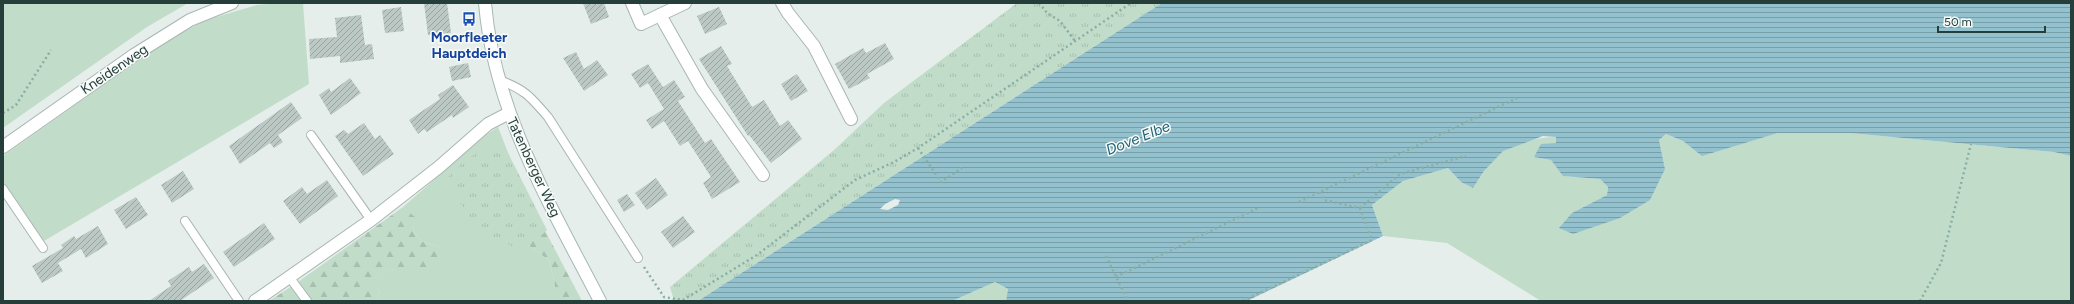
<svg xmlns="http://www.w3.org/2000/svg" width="2074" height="304" viewBox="0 0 2074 304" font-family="Figtree,sans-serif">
<defs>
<pattern id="forest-firs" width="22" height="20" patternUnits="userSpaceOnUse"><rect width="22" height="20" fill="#c1ddca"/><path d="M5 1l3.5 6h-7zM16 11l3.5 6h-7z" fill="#a6bfae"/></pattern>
<pattern id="park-tufts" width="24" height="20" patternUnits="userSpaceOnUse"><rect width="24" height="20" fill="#c1ddca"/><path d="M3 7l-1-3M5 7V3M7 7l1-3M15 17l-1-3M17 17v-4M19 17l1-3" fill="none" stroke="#a6bfae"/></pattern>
<pattern id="water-rules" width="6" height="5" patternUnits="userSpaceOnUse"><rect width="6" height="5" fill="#93c1ce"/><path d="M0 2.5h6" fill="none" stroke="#789ea8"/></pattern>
<pattern id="building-hatch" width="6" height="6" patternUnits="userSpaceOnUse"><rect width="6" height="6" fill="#bbc8c4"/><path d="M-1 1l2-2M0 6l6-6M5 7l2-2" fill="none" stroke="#98a4a0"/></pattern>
</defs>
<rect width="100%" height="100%" fill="#e6eeeb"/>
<g fill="#c1ddca">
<polygon points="3,3 188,3 147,27 3,128"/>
<polygon points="278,3 303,3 309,84 44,241 3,183 3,156 164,42 206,20 257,5"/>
<polygon points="498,127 519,181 519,239 549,260 555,285 555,301 377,301 380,291 368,280 394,269 427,269 440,247 421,241 413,230 415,218 403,207 484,136"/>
<path d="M1778 133H1850L2054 152 2071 156V301H1541L1447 243 1383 236 1372 205 1403 181 1448 168 1461 182 1473 188C1481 176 1490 160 1502 151 1513 143 1544 136 1557 137L1556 143 1535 157 1551 160 1564 176 1600 179 1608 187 1607 195 1572 213 1665 169 1659 140 1666 134 1683 141 1702 155Z"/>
<polygon points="995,282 1008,289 1006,301 952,301"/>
</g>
<g fill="url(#forest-firs)">
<polygon points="519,181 582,301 555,301 555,285 549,260 519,239"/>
<polygon points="403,207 416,218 413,230 421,241 440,247 443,263 427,269 394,269 369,280 380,291 377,301 311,301 298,282"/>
<polygon points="292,286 302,301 269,301"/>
</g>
<g fill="url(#park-tufts)">
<polygon points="1017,3 1162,3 698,301 674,301 670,287 834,150 884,103"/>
<polygon points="499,141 508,153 547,230 539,238 517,249 499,239 482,236 445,180 465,160"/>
</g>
<path fill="url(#water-rules)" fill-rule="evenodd" d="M1162 3H2071V156L2054 152 1850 133H1778L1702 156 1683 141 1666 134 1659 140 1665 169 1650 200 1620 218 1573 234 1559 228 1572 213 1607 195 1608 187 1600 179 1563 176 1551 160 1534 157 1541 144 1556 143V137L1543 136 1503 151 1484 171 1473 188 1461 182 1448 168 1403 181 1372 205 1383 236 1247 301H1006L1008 289 995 282 952 301H698ZM895 199 900 200 898 205 888 210 880 209 885 204Z"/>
<g fill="url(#building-hatch)">
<polygon points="424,3 447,3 451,33 428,35"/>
<polygon points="583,3 604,3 609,17 591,24"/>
<polygon points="401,7 404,31 385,33 382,10"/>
<polygon points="719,7 727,24 705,34 697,16"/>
<polygon points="361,15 365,45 372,44 374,59 340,63 340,56 310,59 309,39 337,37 335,18"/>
<polygon points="885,43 894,59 867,74 870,78 849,89 835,64 863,48 866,53"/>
<polygon points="721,46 732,64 727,66 752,107 764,100 780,126 788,120 802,139 771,163 749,135 748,136 699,59"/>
<polygon points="576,52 584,69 597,60 608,75 584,91 563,58"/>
<polygon points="468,63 471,77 452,81 449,67"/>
<polygon points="648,64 663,87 674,80 685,97 678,101 705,143 711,139 740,182 712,199 703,183 711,177 688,141 680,146 664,121 652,129 646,120 664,109 648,83 640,88 631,74"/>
<polygon points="797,74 808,91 791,101 781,84"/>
<polygon points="350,78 361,93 331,115 319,95 329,88 331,92"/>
<polygon points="453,85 469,107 453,118 452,115 427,132 424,129 418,134 409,120 440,99 438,95"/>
<polygon points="291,102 302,118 278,135 283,142 274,148 270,143 240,164 229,146"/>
<polygon points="364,123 375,139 380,135 394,154 363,176 335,136 344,130 348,134"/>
<polygon points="183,171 194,189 172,203 161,185"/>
<polygon points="656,178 668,195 647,210 635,193"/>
<polygon points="327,180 338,196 300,224 283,201 302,187 307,194"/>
<polygon points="627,194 635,205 624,212 617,200"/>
<polygon points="136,197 148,215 126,229 114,210"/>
<polygon points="683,216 695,232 673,248 661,232"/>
<polygon points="264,223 275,239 234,267 223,252"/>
<polygon points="98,226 108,244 86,258 81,249 58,263 63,271 42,283 32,266 63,248 61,245 74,236 76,239"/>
<polygon points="204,264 214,278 180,301 149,301 171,286 168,281 189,267 192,272"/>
</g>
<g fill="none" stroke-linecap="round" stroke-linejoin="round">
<defs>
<g id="lane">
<path d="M499 80C524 89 530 96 548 117L638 258"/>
<polyline points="311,135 371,220"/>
<polyline points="3,189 43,248"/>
<polyline points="185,221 239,301"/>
<polyline points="290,278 307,301"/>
</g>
<g id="street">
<polyline points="632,3 641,24 685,3"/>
<polyline points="782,3 788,13 814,46 851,119"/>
<polyline points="660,15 702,89 763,175"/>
<polyline points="3,147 134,55 190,20 232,3"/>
<polyline points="255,301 371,220 439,167 488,124 509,113"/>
</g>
<path id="secondary" d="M485 3C494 112 551 206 600 301"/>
</defs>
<use href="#lane" stroke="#a9b6b2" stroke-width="10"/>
<use href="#street" stroke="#a9b6b2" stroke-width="14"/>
<use href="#secondary" stroke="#a5b8b3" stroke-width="14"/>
<g stroke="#89afa5" stroke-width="2.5" stroke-dasharray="2 3" stroke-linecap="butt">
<polyline points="1039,3 1047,13 1060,21 1075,41"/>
<polyline points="3,113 16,105 51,50"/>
<polyline points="918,148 941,182 962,168"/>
<polyline points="1320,192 1324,200 1360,208"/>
<polyline points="1299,202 1519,97"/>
<polyline points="1360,208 1400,174 1466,156"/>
<polyline points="1106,256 1128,301"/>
<polyline points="644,267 664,297 683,300 757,255 855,180 894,162 918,148 1131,3"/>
<polyline points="1116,277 1258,208"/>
<polyline points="1243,301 1372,240 1360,208"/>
<polyline points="1920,301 1941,263 1971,144"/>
</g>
<use href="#lane" stroke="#fff" stroke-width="8"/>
<use href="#street" stroke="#fff" stroke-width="12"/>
<use href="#secondary" stroke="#fff" stroke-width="12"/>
</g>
<defs>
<symbol id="bus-bare" viewBox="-9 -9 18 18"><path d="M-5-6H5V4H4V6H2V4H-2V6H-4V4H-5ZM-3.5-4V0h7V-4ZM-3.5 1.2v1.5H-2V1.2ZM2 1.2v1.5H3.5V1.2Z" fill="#1a4fb4" stroke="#f6faf8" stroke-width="2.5" paint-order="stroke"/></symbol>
</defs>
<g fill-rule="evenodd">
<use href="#bus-bare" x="459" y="9" width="20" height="20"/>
</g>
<g text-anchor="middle" stroke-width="3" stroke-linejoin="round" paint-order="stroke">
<g font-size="14" font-weight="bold" fill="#164399" stroke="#f6faf8">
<text x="469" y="42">Moorfleeter<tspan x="469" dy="16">Hauptdeich</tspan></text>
</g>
<g font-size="14" fill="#263e39" stroke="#f6faf8">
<text transform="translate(114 69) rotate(-34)" y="5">Kneidenweg</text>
<text transform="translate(534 167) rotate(65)" y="5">Tatenberger Weg</text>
</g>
<g font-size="15" font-style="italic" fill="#246376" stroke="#f6faf8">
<text transform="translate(1138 138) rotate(-22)" y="5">Dove Elbe</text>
</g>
</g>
<rect width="2074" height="304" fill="none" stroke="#263e39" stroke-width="8"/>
<path d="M1938 26v6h107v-6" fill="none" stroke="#263e39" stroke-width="2"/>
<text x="1944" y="26" font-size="12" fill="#263e39" stroke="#f6faf8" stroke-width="3" paint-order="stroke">50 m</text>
</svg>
